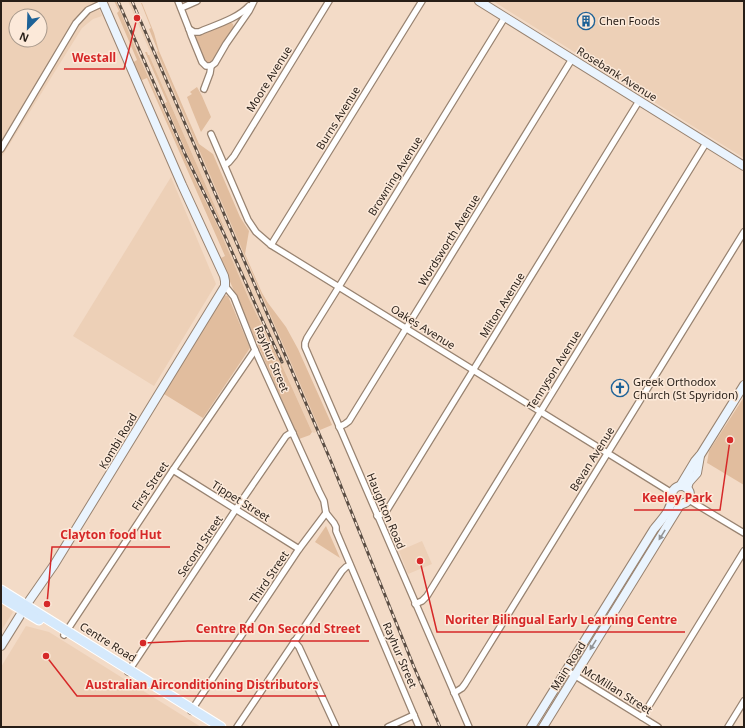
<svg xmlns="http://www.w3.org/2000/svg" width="745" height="728" viewBox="0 0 745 728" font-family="'Noto Sans',sans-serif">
<rect width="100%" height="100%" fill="#f3dbc7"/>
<g fill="#edd0b7" fill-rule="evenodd">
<path d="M1 1H96L102 16 93 19 82 28 1 158ZM16 16H40V40H16Z"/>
<polygon points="116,1 120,1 164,103 165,103 189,158 224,227 149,55 151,54 128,1 133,1 156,53 157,52 320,430 314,433 312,432 284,370 249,299 219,229 193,176 170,125 137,51"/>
<polygon points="493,1 744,1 744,158 691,125"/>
<polygon points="171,177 216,284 154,386 73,336"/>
<polygon points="422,541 432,564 408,574 399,551"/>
<polygon points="1,603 13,612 1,631"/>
<polygon points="26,626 49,632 201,727 1,727 1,667"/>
</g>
<g fill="#e1bd9e">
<polygon points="114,1 116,1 137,52 170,125 193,176 219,229 249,299 284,370 312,432 310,435 299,439 224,268 221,258 225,256 147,78 142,80 140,78 132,63 137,60 117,13 119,11"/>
<polygon points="141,3 142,3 154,33 159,51 199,144 213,154 240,217 249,231 245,254 262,293 268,303 286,327 298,349 332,425 320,430 157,52 158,51 149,29 151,28"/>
<polygon points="230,22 233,24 234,28 212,64 205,64 192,33"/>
<polygon points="145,52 147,52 148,55 149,55 224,227 223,227 189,158 165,103 167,102"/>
<polygon points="197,87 202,96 211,117 201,132 192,110 187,97 192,94 190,92"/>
<polygon points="224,295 228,296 250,348 203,418 164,394"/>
<polygon points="744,397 744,485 709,464 707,463 709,451"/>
<polygon points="326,526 340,558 315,542"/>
</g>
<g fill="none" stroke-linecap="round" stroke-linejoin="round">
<defs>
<g id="street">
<polyline points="178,1 189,29 191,35 202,62 206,66 211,66"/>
<polyline points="181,8 197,1"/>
<path d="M189 29 194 32H199C215 25 237 19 249 6"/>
<polyline points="204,89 210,73 211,66 215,63 226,44 249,11 254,1"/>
<polyline points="211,134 248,220 256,232 271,245 672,493"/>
<polyline points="1,149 76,23 88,10 103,3"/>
<polyline points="225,165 229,162 234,156 329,1"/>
<polyline points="271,245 422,1"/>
<polyline points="225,286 234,297 255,350 319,491 324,501 326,513 334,523 336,527 336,531 419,727"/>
<polyline points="339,427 345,424 349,421 572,59"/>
<polyline points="173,470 299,549"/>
<polyline points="689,500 744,533"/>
<polyline points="377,516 382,514 387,510 639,101"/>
<polyline points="415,604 422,601 427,596 706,143"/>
<polyline points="64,635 173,470 255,350"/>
<polyline points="294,641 299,647 336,727"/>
<polyline points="566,670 658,727"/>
<polyline points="128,672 236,509 286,436 289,434 293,433"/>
<polyline points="454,693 462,688 465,684 744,232"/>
<polyline points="191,711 299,549 326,513"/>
<polyline points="642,717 744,551"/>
<polyline points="237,727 342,571 346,567 350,565"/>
<polyline points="388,727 414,715"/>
<polyline points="469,727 305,347 305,343 307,338 335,293 505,17"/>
<polyline points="728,727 744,701"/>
</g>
<g id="secondary">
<polyline points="479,1 744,166"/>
<polyline points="680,486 695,461 701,454 744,385"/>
<circle cx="681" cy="495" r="9"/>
<polyline points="687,488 689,482 697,473 700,456"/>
<polyline points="1,646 29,601 54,565 225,286 225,281 224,276 182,185 102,1"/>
<path d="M531 727 654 529C662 519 672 510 672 496"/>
<polyline points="543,727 680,505 684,503"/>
</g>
<g id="primary">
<polyline points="1,590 221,727"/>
<polyline points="1,597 39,620"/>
</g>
</defs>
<use href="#street" stroke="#988371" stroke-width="8"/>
<use href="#secondary" stroke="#988371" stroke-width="10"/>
<use href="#primary" stroke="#fff" stroke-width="11"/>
<use href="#street" stroke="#fff" stroke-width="5.5"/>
<use href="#secondary" stroke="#eaf4fe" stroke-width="8"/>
<use href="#primary" stroke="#d5e9fc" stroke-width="9"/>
<defs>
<g id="rail">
<polyline points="118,1 185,154 224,234 265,326 282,362"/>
<polyline points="132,1 330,459 414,667 440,727"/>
</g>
</defs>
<use href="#rail" stroke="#5b4e44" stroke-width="3"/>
<use href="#rail" stroke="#fce9d9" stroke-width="1.5" stroke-dasharray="4.5" stroke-linecap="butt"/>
</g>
<defs><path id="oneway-solid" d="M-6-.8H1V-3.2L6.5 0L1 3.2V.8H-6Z"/></defs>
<g fill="#929496">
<use href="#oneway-solid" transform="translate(662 535) rotate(122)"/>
<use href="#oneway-solid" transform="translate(593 645) rotate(122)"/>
</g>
<defs>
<symbol id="building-ring" viewBox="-11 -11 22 22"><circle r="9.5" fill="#fce9d9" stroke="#1e6297" stroke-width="1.5"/><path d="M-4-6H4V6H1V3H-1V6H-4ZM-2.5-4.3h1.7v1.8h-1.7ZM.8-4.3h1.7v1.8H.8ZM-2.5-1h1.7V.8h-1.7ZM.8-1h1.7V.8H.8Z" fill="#1e6297"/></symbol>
<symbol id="church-ring" viewBox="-11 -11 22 22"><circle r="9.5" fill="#fce9d9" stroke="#1e6297" stroke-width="1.5"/><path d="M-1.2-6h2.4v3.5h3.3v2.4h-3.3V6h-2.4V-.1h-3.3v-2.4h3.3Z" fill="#1e6297"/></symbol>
</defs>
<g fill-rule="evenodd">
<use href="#building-ring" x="576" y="11" width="20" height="20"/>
<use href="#church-ring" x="610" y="378" width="20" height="20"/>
</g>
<g text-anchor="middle" stroke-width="3" stroke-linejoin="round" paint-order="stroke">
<g font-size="11" fill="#271e17" stroke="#fce9d9" text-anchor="start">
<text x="599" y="25">Chen Foods</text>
<text x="633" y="386">Greek Orthodox<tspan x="633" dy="13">Church (St Spyridon)</tspan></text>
</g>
<g font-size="11" fill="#271e17" stroke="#fce9d9">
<text transform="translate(617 74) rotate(32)" y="4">Rosebank Avenue</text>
<text transform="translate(269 79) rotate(-58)" y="4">Moore Avenue</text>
<text transform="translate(338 118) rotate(-58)" y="4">Burns Avenue</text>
<text transform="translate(395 176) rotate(-58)" y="4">Browning Avenue</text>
<text transform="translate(449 240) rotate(-58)" y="4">Wordsworth Avenue</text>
<text transform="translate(502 305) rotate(-58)" y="4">Milton Avenue</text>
<text transform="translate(423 327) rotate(32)" y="4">Oakes Avenue</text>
<text transform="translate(272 359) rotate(67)" y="4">Rayhur Street</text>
<text transform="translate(554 370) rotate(-58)" y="4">Tennyson Avenue</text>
<text transform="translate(118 441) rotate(-59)" y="4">Kombi Road</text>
<text transform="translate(592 459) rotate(-58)" y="4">Bevan Avenue</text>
<text transform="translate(150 486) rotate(-56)" y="4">First Street</text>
<text transform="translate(241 501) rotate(32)" y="4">Tippet Street</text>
<text transform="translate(386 511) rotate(67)" y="4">Haughton Road</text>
<text transform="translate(200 546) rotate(-56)" y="4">Second Street</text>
<text transform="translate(269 577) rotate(-56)" y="4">Third Street</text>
<text transform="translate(108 642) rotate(32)" y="4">Centre Road</text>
<text transform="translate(400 655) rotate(67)" y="4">Rayhur Street</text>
<text transform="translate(568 666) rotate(-58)" y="4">Main Road</text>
<text transform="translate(617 690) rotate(32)" y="4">McMillan Street</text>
</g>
</g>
<path fill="none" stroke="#d62828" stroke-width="1.5" d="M137 18L124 69H64M730 440L720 510H634M47 604L52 547H170M420 561L437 632H685M143 643L188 641H369M46 656L77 696H326"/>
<g fill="#d62828" stroke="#fce9d9" stroke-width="1.5">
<circle cx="137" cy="18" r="4"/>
<circle cx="730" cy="440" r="4"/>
<circle cx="47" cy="604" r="4"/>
<circle cx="420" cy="561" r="4"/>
<circle cx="143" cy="643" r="4"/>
<circle cx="46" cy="656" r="4"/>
</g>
<g font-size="12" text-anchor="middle" font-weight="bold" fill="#d62828" stroke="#fce9d9" stroke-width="3" stroke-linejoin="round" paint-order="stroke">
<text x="94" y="62">Westall</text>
<text x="677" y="502">Keeley Park</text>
<text x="111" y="539">Clayton food Hut</text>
<text x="561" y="624">Noriter Bilingual Early Learning Centre</text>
<text x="278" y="633">Centre Rd On Second Street</text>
<text x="202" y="689">Australian Airconditioning Distributors</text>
</g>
<rect width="745" height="728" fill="none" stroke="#271e17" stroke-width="4"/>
<g transform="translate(28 28) rotate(203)"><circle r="19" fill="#fce9d9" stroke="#a7988b"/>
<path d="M0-3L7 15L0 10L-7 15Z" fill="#1e6297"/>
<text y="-6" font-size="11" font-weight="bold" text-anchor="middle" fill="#271e17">N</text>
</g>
</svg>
